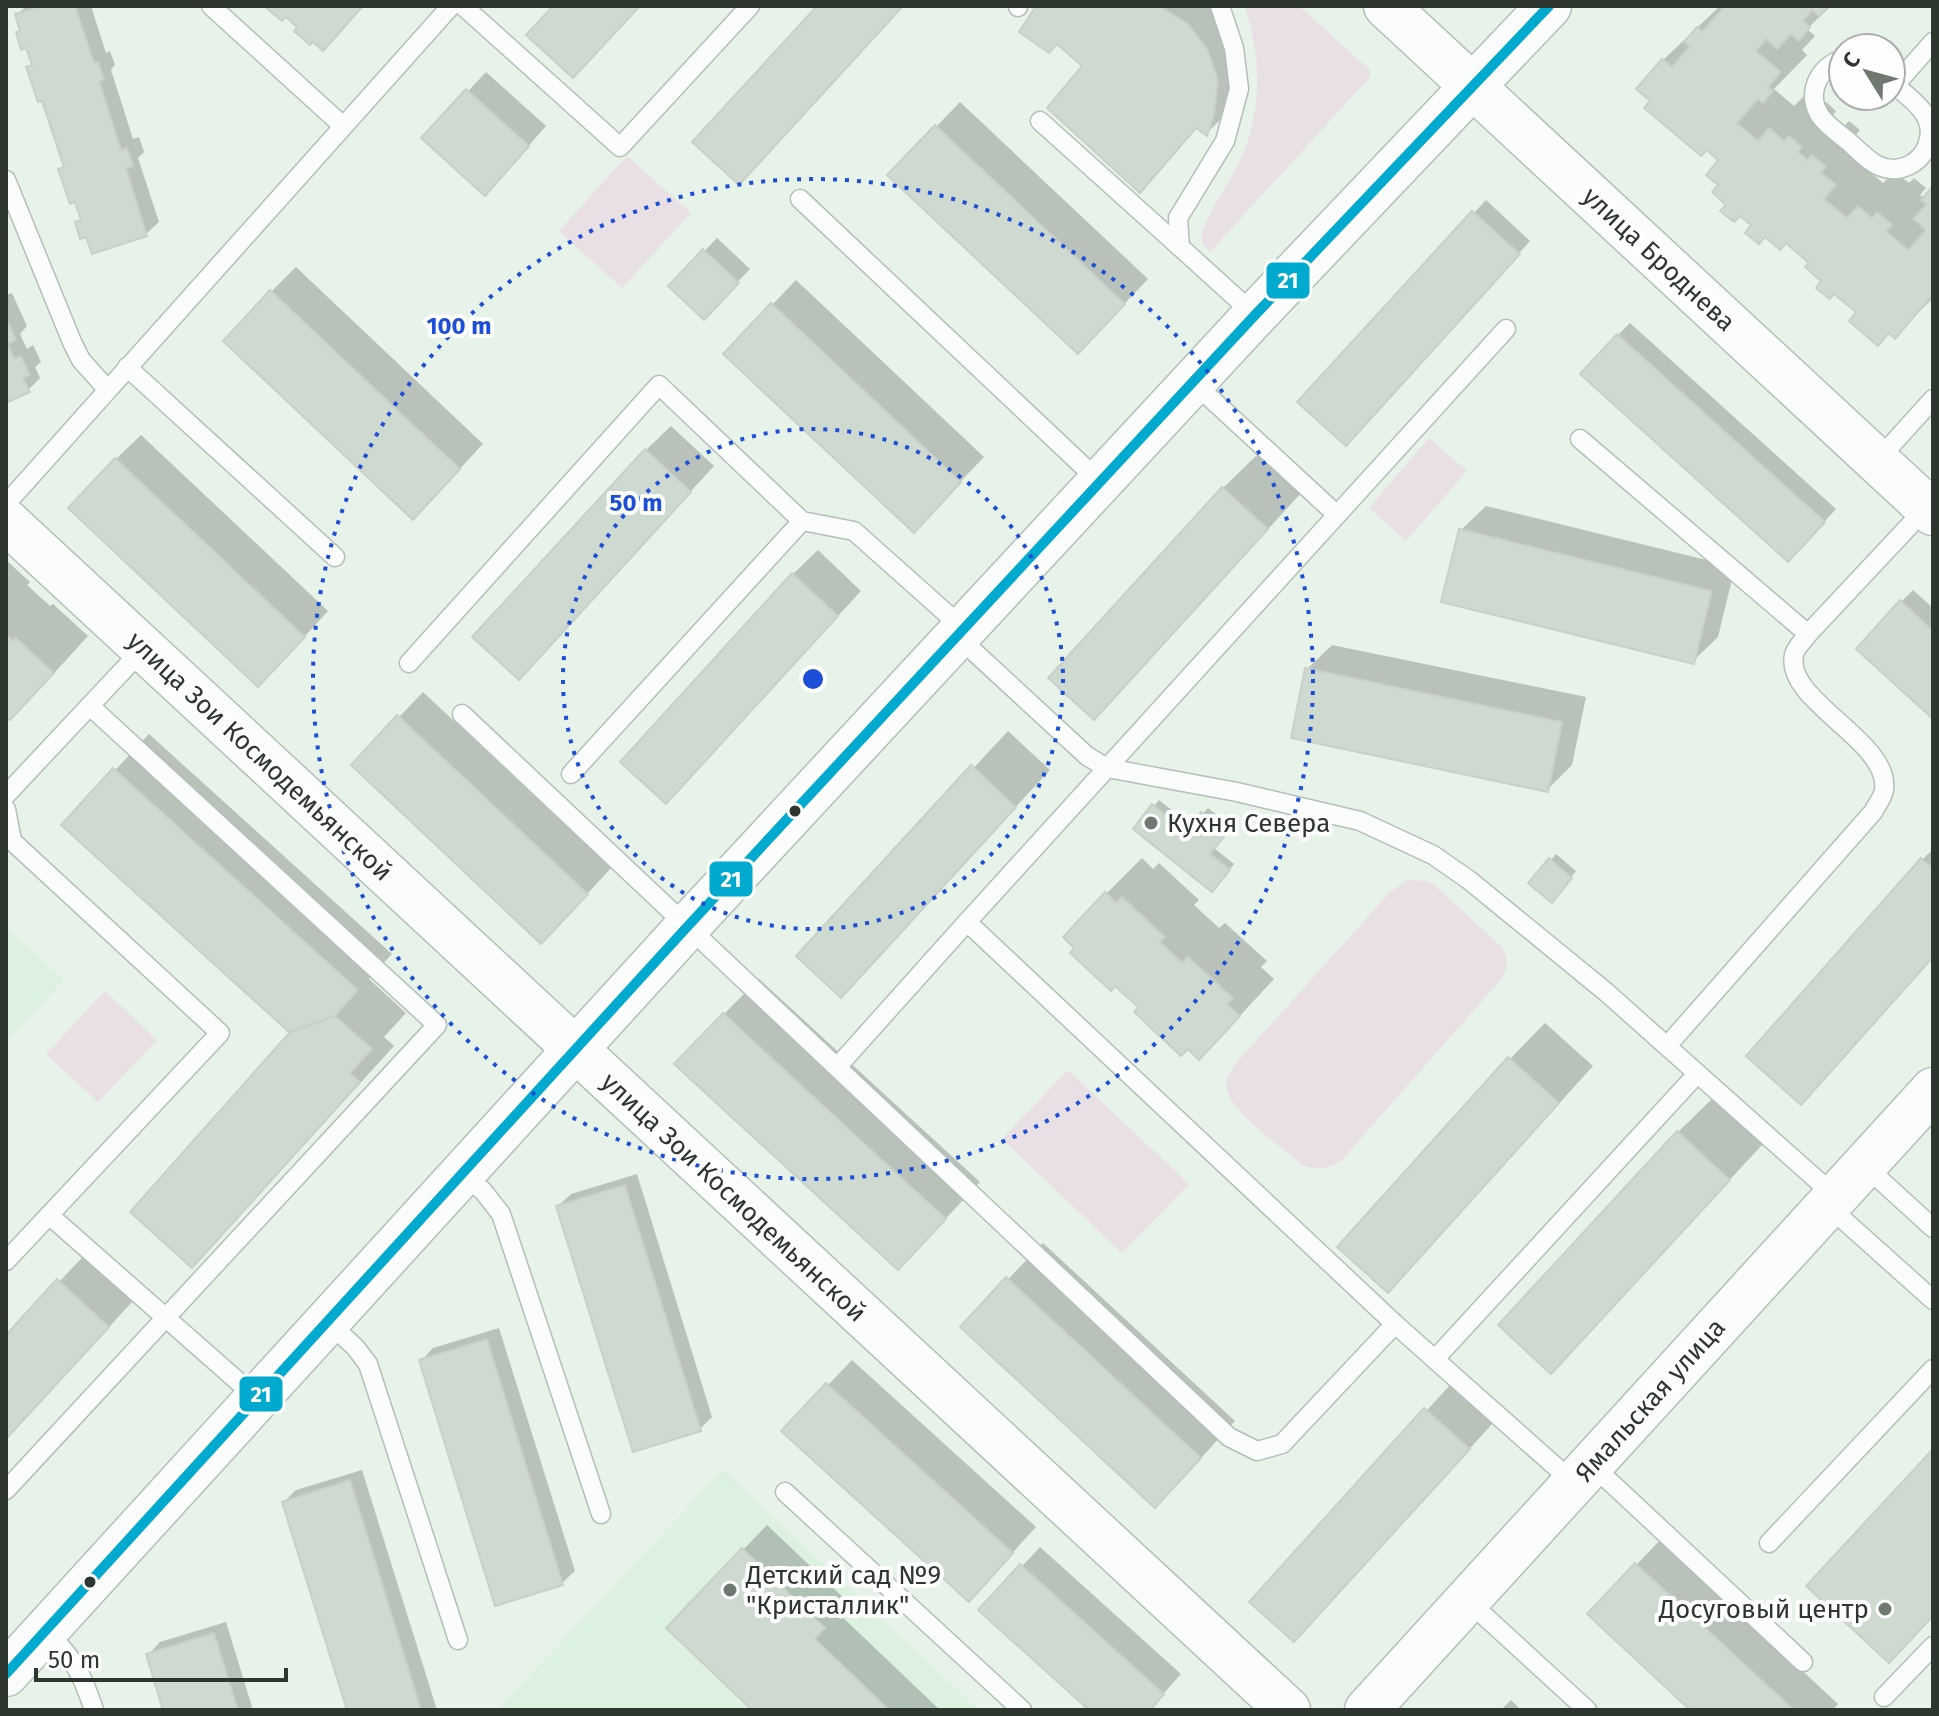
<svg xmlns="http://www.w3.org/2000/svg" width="1939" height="1716" viewBox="0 0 1939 1716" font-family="'Fira Sans',sans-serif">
<rect width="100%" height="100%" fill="#e7f2e9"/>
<g fill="#ddf1e1">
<polygon points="6,927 64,980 6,1042"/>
<polygon points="723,1470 979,1710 497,1710"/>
</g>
<g fill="#e9e0e6">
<path d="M1245 6H1299L1370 70V77L1210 252 1202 243V232C1211 206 1229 185 1240 160 1263 111 1261 57 1245 6Z"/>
<polygon points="627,156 691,213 622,288 559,231"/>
<polygon points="1429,438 1467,471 1406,541 1369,508"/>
<path d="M1408 880 1426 881 1434 885 1502 947C1508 958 1508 966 1503 977L1342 1160C1328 1169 1317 1171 1302 1165 1284 1149 1230 1111 1227 1089 1225 1077 1231 1070 1238 1061L1390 892Z"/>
<polygon points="105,991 157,1040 98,1102 46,1054"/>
<polygon points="1068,1070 1189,1184 1122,1253 1002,1139"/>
</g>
<g fill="#0003">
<polygon points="26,6 91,6 106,53 110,51 115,65 111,70 133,139 139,137 144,152 138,158 159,222 146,234 88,234 77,222 82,217 61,170 65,165 44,98 28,68 33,63 27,45 18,33 22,29 17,15"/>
<polygon points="1039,6 1217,6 1231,24 1231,109 1207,133 1198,127 1140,190 1085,66"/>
<polygon points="1720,6 1831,6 1807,29 1815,36 1802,50 1807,55 1774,89 1794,106 1806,94 1820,107 1826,102 1836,111 1832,116 1844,126 1849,121 1860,130 1855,136 1870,149 1858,162 1883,183 1895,172 1909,183 1914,178 1926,188 1920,195 1925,198 1933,189 1933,298 1895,336 1859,312 1824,281 1812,262 1787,241 1754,225 1728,204 1721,185 1721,160 1653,101 1663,60"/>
<polygon points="486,72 546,126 503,175 424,138"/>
<polygon points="960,102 1148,279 1102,327 936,127"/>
<polygon points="1486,200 1530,241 1358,431 1300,402"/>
<polygon points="717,238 750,269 704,317 671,286"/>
<polygon points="296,267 483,444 438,492 271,292"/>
<polygon points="796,280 984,457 938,505 772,305"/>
<polygon points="12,293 27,326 20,334 27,349 33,345 41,362 35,367 40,378 28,390 6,400 6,295"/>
<polygon points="1630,323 1836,509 1800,548 1618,335"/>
<polygon points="671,426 714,466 543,653 646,450"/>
<polygon points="141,435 328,611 283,660 116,459"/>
<polygon points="1259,453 1302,492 1129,681 1223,488"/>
<polygon points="1486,506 1735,567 1718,637 1693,661 1461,530"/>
<polygon points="818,550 861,591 690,777 793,574"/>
<polygon points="6,560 30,582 27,585 50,606 53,604 88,636 46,682 6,713"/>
<polygon points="1913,590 1933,608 1933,717 1901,602"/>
<polygon points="1332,645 1586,697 1572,765 1547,790 1307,669"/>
<polygon points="423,692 611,868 566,917 353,765"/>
<polygon points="1008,731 1050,770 841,995 799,956"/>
<polygon points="149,734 392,954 369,979 406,1013 384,1037 394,1046 227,1230 192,1265 292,1032 64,825"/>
<polygon points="1159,800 1192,826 1208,808 1231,826 1214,848 1234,864 1218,884 1154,806"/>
<polygon points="1933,849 1933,955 1748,1055 1923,859"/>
<polygon points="1556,854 1576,871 1557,894 1551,860"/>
<polygon points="1142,858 1153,869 1159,863 1199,900 1194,905 1219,928 1225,923 1267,961 1261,967 1274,979 1235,1021 1141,1007 1106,894"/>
<polygon points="759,979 980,1182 933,1232 724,1014"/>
<polygon points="1545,1023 1593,1066 1423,1254 1387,1290 1510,1059"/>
<polygon points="1714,1097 1764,1143 1551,1371 1678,1132"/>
<polygon points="637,1174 712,1417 700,1429 558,1206 571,1194"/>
<polygon points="1043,1243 1235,1421 1190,1470 962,1327"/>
<polygon points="94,1245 143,1290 6,1439 6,1338"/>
<polygon points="499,1328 575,1571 562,1583 497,1604 421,1361 433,1348"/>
<polygon points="852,1360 1036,1527 993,1574 784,1431"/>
<polygon points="1450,1385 1493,1423 1318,1615 1252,1602"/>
<polygon points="362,1470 437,1710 349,1710 284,1502 296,1490"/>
<polygon points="767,1525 848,1602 838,1613 940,1710 755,1710 743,1550"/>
<polygon points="1661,1539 1838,1704 1833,1710 1693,1710 1590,1614"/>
<polygon points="1040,1547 1181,1674 1149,1710 1092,1710 981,1610"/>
<polygon points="226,1622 253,1710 165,1710 148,1655 160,1642"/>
<polygon points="1511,1700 1521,1710 1501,1710"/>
</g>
<g fill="#ced9d0" stroke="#c8d0c9" stroke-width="2">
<polygon points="41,6 75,6 94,63 98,62 104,79 99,81 121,150 127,148 133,166 126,168 147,236 92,254 86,237 80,239 75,222 81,220 75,202 70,204 58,169 64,167 42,101 38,102 26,67 32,65 26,48 21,50 16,32 20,31 15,14"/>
<polygon points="264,6 363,6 323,51 313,42 310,45 294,31 297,27 286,17 282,21"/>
<polygon points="553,6 640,6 573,78 526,35"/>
<polygon points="817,6 903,6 739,185 692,142"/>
<polygon points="1036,6 1159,6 1188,24 1207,49 1218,80 1214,115 1207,136 1196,128 1140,193 1047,108 1082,66 1057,44 1049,53 1019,32"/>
<polygon points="1725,6 1828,6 1819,16 1812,10 1803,21 1810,27 1799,41 1791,34 1777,49 1766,39 1756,51 1781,72 1768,87 1773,91 1763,103 1758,99 1737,123 1758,141 1769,128 1784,141 1789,136 1802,147 1798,152 1807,160 1812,155 1826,167 1821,173 1836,185 1824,199 1847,218 1858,206 1872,218 1877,212 1892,225 1886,231 1908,250 1926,230 1913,219 1926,205 1921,200 1933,186 1933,294 1895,339 1889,333 1878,346 1849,321 1856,312 1834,294 1830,299 1816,288 1821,281 1805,267 1809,263 1786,243 1780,250 1765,237 1759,244 1745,233 1751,225 1740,216 1734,222 1720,211 1726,205 1712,192 1718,185 1706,175 1718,160 1707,150 1701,156 1644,108 1650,101 1636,89 1662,59 1672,67 1690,46 1684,42 1697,27 1702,32"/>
<polygon points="466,89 529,146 485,196 421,138"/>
<polygon points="935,125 1125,304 1078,354 887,175"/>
<polygon points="1472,211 1520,254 1346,446 1297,402"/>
<polygon points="703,249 739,283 704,320 668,286"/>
<polygon points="270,290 460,469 413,520 223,341"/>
<polygon points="771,303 961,482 914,533 723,354"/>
<polygon points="6,318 16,340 8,344 14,359 21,356 30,375 23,378 30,392 6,403"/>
<polygon points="1617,334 1825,522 1788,562 1580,374"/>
<polygon points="645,449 691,492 519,680 472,637"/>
<polygon points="115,458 305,637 258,687 68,508"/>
<polygon points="1222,487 1268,529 1094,720 1048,678"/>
<polygon points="1459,529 1712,591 1694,664 1441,602"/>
<polygon points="792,573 838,616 666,804 620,762"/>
<polygon points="1900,600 1933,631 1933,719 1856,649"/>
<polygon points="6,634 13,641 16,638 54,673 10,720 6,716"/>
<polygon points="1305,668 1562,722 1548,792 1291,738"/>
<polygon points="397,715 588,894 541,944 351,765"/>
<polygon points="971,765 1016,807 841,998 796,956"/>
<polygon points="113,768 358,990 335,1016 289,1032 61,825"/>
<polygon points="1152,804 1186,831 1201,812 1227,833 1210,854 1230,870 1212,892 1133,829"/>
<polygon points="1549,858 1572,878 1552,903 1528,883"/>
<polygon points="1921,858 1933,868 1933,957 1801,1105 1746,1056"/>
<polygon points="1105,892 1116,903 1122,897 1165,937 1160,942 1182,963 1188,957 1233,998 1227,1004 1240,1016 1199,1060 1188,1049 1181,1056 1134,1012 1138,1007 1115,986 1111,991 1070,953 1074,948 1063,937"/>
<polygon points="723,1013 946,1219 898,1270 674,1064"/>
<polygon points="335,1016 372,1049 350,1073 360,1082 192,1268 130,1212 289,1033"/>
<polygon points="1508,1057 1559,1103 1388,1293 1337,1247"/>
<polygon points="1677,1131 1730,1180 1551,1374 1498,1325"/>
<polygon points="625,1185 701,1431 633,1452 556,1206"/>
<polygon points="1006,1277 1201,1458 1155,1508 960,1327"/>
<polygon points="57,1279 109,1327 6,1439 6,1335"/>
<polygon points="487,1339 563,1585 495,1606 419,1360"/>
<polygon points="826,1383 1013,1553 969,1602 781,1431"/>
<polygon points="1424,1408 1470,1449 1294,1642 1249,1602"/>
<polygon points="1933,1449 1933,1616 1889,1663 1806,1586"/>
<polygon points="350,1480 421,1710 347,1710 282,1502"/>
<polygon points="742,1548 825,1628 815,1639 889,1710 752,1710 666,1628"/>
<polygon points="1635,1563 1794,1710 1690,1710 1587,1614"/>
<polygon points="1020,1564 1164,1694 1150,1710 1089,1710 978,1610"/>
<polygon points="214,1633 238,1710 163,1710 146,1654"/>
</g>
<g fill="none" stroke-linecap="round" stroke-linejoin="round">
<defs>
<g id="lane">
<polyline points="211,6 343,126"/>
<polyline points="463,6 620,147 750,6"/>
<polyline points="1220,6 1234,48 1239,89 1225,141 1178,218 1180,247 1255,315"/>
<polyline points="1018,7 1018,6"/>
<path d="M1843 59C1818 66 1805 95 1821 117 1828 126 1839 134 1848 141 1857 149 1866 159 1877 165 1899 176 1924 163 1929 139 1935 113 1908 97 1891 82"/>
<polyline points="1895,85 1933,42"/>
<polyline points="1040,121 1180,247"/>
<polyline points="6,180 72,342 81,360 107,389"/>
<polyline points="800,199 1100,482"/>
<polyline points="127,367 335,557"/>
<polyline points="1194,383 1336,514"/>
<polyline points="1580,439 1808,634"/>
<polyline points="1877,461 1933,399"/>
<polyline points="6,504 451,6"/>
<polyline points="958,637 1087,756 1107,768 1237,792 1360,821 1433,855 1469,880 1606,992 1835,1196"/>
<polyline points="409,663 659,385 802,521 854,531 965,630"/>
<polyline points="462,714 1229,1437 1257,1451 1282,1444 1395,1324 1574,1483"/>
<polyline points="571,774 802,521"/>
<polyline points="6,795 144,648"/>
<polyline points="6,809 12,841 220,1033 6,1261"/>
<polyline points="967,922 1506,329"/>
<path d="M1667 1046 1873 812C1877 805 1883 797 1884 790 1891 741 1784 701 1794 655 1795 648 1804 640 1808 634L1927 507"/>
<polyline points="838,1066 967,922 1395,1324"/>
<polyline points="1864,1165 1933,1228"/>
<polyline points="462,1172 483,1191 501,1214 601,1514"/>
<polyline points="1828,1206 1933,1300"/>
<polyline points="49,1215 257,1398"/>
<polyline points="327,1321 355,1347 368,1364 458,1640"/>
<polyline points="1435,1359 1697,1074"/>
<polyline points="1592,1465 1803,1662"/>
<polyline points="6,1490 437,1025 90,706"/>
<polyline points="785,1492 1022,1710"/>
<polyline points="1769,1543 1933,1369"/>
<polyline points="1467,1600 1587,1710"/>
<path d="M45 1630C74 1659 81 1671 94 1710"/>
<polyline points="1884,1697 1933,1646"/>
</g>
<g id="secondary">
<polyline points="1386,6 1933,513"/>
<polyline points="6,521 1288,1710"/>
<polyline points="6,1674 687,927 1255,315 1549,6"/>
<polyline points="1367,1710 1933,1090"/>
</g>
</defs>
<use href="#lane" stroke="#b5beb7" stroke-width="21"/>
<use href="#secondary" stroke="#b5beb7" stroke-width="47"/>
<use href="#lane" stroke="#fbfdfc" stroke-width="18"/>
<use href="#secondary" stroke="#fbfdfc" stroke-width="44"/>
<defs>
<polyline id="bus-1" points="6,1674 687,927 1255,315 1549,6"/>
</defs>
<use href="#bus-1" stroke="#fefefe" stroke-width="16"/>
<use href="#bus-1" stroke="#00a9ce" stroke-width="10"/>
</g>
<g fill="none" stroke="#1d4ed8" stroke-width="4" stroke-dasharray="4 8">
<circle cx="813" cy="679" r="250"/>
<circle cx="813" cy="679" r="500"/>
</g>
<g fill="#2e3630" stroke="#fefefe" stroke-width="3">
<circle cx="795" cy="811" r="7"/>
<circle cx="90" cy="1582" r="7"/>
</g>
<g fill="#6f7871" stroke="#fefefe" stroke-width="3">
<circle cx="1151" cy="823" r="8"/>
<circle cx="730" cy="1590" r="8"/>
<circle cx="1885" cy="1609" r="8"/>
</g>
<g text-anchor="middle" stroke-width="8" stroke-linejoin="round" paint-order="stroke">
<g font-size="26" fill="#2e3630" stroke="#fefefe">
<text transform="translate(1659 259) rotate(43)" y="9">улица Броднева</text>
<text transform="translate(260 756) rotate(43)" y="9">улица Зои Космодемьянской</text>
<text transform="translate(734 1197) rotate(43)" y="9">улица Зои Космодемьянской</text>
<text transform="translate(1650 1400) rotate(-48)" y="9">Ямальская улица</text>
</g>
<g font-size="26" fill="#2e3630" stroke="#fefefe" text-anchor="start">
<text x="1167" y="832">Кухня Севера</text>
<text x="746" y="1584">Детский сад №9<tspan x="746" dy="30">"Кристаллик"</tspan></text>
<text x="1869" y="1618" text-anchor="end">Досуговый центр</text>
</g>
</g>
<circle cx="813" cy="679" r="12" fill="#1d4ed8" stroke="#fefefe" stroke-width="4"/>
<g font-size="24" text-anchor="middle" font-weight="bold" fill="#1d4ed8" stroke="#fefefe" stroke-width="8" stroke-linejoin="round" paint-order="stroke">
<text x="459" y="334">100 m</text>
<text x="636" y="511">50 m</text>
</g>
<g stroke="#fefefe" stroke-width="3">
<rect x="1265" y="261" width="46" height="39" rx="8" fill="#00a9ce"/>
<rect x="708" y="860" width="46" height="38" rx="8" fill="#00a9ce"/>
<rect x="238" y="1375" width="46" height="38" rx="8" fill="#00a9ce"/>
</g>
<g font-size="22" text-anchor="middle" font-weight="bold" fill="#fff">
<text x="1288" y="288">21</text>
<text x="731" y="887">21</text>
<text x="261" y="1402">21</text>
</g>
<rect width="1939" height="1716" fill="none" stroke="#2e3630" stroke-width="16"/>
<g transform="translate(1867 72) rotate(307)"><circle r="38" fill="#fefefe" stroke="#abaeac" stroke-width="2"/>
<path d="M0-6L14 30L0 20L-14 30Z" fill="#6f7871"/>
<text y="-12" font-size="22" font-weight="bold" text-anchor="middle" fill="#2e3630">С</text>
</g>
<path d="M36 1668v12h250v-12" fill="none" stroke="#2e3630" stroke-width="4"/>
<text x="48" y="1668" font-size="24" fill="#2e3630" stroke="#fefefe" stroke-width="6" paint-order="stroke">50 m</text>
</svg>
